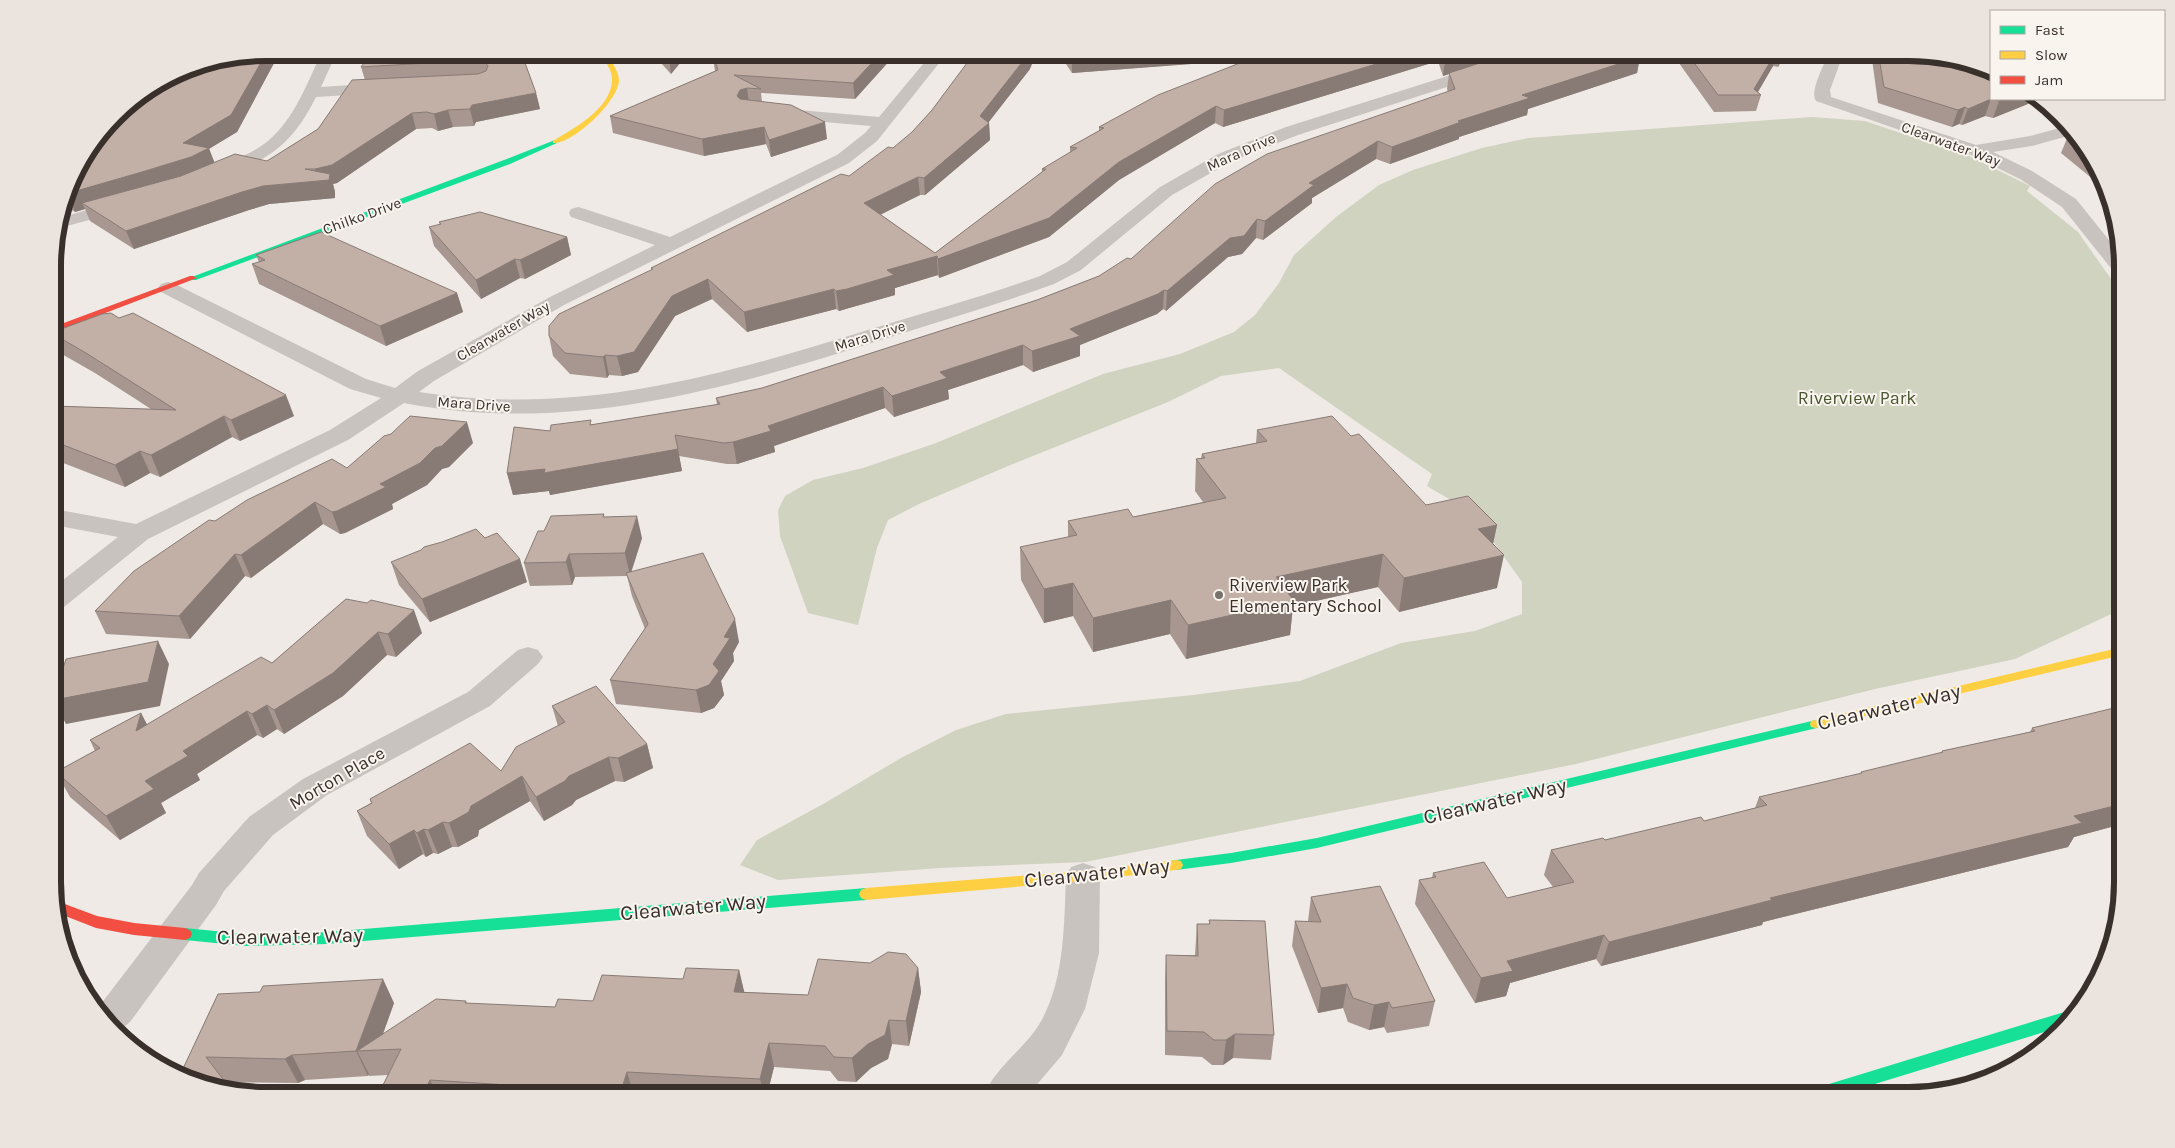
<svg xmlns="http://www.w3.org/2000/svg" width="2175" height="1148" viewBox="0 0 2175 1148" font-family="Karla,sans-serif">
<rect width="100%" height="100%" fill="#efeae5"/>
<polygon fill="#d0d3c0" points="1812,117 1865,121 1969,156 2030,186 2027,191 2078,232 2121,293 2122,609 2015,659 1875,689 1576,764 1085,862 940,868 778,880 740,865 757,840 825,803 901,758 956,730 1006,714 1193,695 1300,681 1401,643 1475,631 1522,614 1522,582 1473,513 1427,486 1432,474 1279,368 1221,376 1168,402 1008,466 919,504 888,520 877,548 858,625 808,613 780,536 778,510 785,496 813,480 863,468 936,443 1103,374 1180,354 1234,332 1255,315 1279,283 1294,255 1336,217 1379,185 1413,170 1482,148 1528,138"/>
<g fill="none" stroke-linecap="round" stroke-linejoin="round">
<g fill="#c8c3be" fill-rule="evenodd">
<path d="M322 52H337L321 87 382 83 388 85 390 88 388 91 382 93 316 97C298 133 280 153 242 169 233 174 223 179 213 177L210 173 213 169C232 161 252 154 268 141 295 118 307 83 322 52Z"/>
<path d="M933 52H948L877 141 849 163 564 305 434 381 419 392C579 417 720 376 871 329 927 312 984 296 1040 276L1067 262 1160 187 1218 154 1286 127 1524 52H1548L1546 55 1298 135 1230 162 1172 195 1081 270 1054 284C997 305 939 321 881 340 727 389 567 435 404 403L348 440 148 539 64 607 54 610V587L118 537 54 525V509L136 524 330 430 381 398 350 389 161 292 158 288 161 284 168 282 175 284 366 379 395 388 418 371 550 297 655 245 571 217 569 213 571 209 578 207 585 209 670 237 837 155 865 133 871 126 776 118 770 116 768 113 770 110 776 108 879 117Z"/>
<path d="M1829 52H1844L1830 90 1831 97 1976 145 2030 136 2067 126 2075 134 2032 146 1993 152 2032 171 2076 199 2121 255V274L2114 272 2062 207 2020 179 1969 154 1816 101C1809 91 1825 64 1829 52Z"/>
<polygon points="124,199 131,201 133,205 131,209 59,228 63,217"/>
<polygon points="528,647 538,650 543,657 538,664 490,706 327,795 273,835 224,891 216,905 130,1022 117,1033 95,1008 104,1000 192,885 199,873 249,817 303,779 468,692 518,650"/>
<path d="M1083 863 1095 867 1100 876 1099 953 1085 1009 1062 1055 1028 1095H984C994 1071 1018 1053 1034 1032 1065 990 1064 926 1066 876L1071 867Z"/>
</g>
<g fill="#16e098" fill-rule="evenodd">
<polygon points="555,140 557,141 557,143 510,164 196,280 193,280 189,278 504,160"/>
<polygon points="1816,720 1821,721 1822,724 1821,727 1317,848 1231,863 1176,870 1171,869 1169,865 1171,861 1176,860 1231,853 1317,838"/>
<polygon points="866,888 871,890 873,894 871,898 866,900 327,944 245,946 185,940 180,938 178,934 180,930 185,928 245,934 327,932"/>
<polygon points="2074,1009 2077,1011 2067,1025 1839,1095 1808,1095 1810,1090 1816,1088"/>
</g>
<g fill="#ffcf43" fill-rule="evenodd">
<path d="M598 52H605C611 61 618 69 619 80 619 101 572 145 553 143V141C574 128 611 109 612 80 612 69 605 61 598 52Z"/>
<polygon points="2122,647 2122,655 1816,728 1811,727 1810,724 1811,721 1816,720"/>
<polygon points="1176,860 1181,861 1183,865 1181,869 1176,870 1083,881 866,900 861,898 859,894 861,890 866,888 1083,871"/>
</g>
<g fill="#f24e42" fill-rule="evenodd">
<polygon points="190,276 193,276 197,278 53,333 53,327"/>
<polygon points="54,900 97,916 134,923 185,928 190,930 192,934 190,938 185,940 134,935 96,928 55,912"/>
</g>
</g>
<g fill="#a79790">
<polygon points="266,52 280,52 237,132 209,148 214,162 267,161 318,129 365,80 361,67 521,52 536,93 540,109 476,122 474,126 453,127 438,131 432,128 416,129 337,183 333,184 335,192 335,198 269,204 249,210 134,249 90,221 85,209 75,212 65,206 75,172"/>
<polygon points="651,52 689,52 671,74"/>
<polygon points="712,52 898,52 894,59 892,58 855,99 761,93 762,102 827,139 771,157 766,144 704,156 613,133 610,116 715,71"/>
<polygon points="1058,52 1635,52 1640,57 1637,73 1528,109 1527,115 1459,137 1459,139 1390,164 1376,159 1312,198 1312,203 1263,240 1256,238 1242,254 1228,257 1166,311 1163,309 1157,314 1080,345 1080,356 1033,372 1023,365 948,390 949,399 894,417 885,408 774,446 775,452 737,464 727,464 679,456 682,471 550,495 549,491 513,495 507,473 550,431 717,405 716,398 762,388 1037,300 1099,276 1448,92 1447,89 1449,74 1443,76 1438,61 1223,127 1215,123 1119,180 1049,237 939,278 938,275 895,288 895,295 849,308 839,311 836,309 747,332 712,299 675,316 638,372 622,376 609,375 607,378 570,374 553,356 549,336 652,270 651,268 849,176 893,148 1030,69 988,122 989,123 990,140 925,195 920,195 880,214 935,253 1042,172 1042,169 1070,153 1070,147 1099,131 1099,127 1250,59 1072,73"/>
<polygon points="1671,52 1786,52 1778,67 1773,66 1758,92 1761,95 1756,111 1714,112"/>
<polygon points="1871,52 1909,52 2040,99 1993,118 1985,116 1962,125 1959,124 1952,127 1878,103"/>
<polygon points="2068,136 2086,147 2100,185 2061,153"/>
<polygon points="439,222 567,237 571,255 525,279 520,278 481,299 434,246 429,227 440,225"/>
<polygon points="256,255 457,293 463,312 386,346 259,284 252,264 259,262"/>
<polygon points="119,318 294,416 240,441 232,437 160,477 150,473 125,487 53,459 53,406 151,409 95,373 60,353 53,339 53,332"/>
<polygon points="1257,430 1351,436 1426,505 1497,525 1493,544 1497,588 1399,612 1378,587 1293,606 1290,635 1186,659 1170,634 1093,652 1073,616 1044,623 1021,580 1020,547 1068,537 1068,521 1133,517 1203,502 1195,491 1196,459 1201,458 1202,454 1256,443"/>
<polygon points="473,443 449,467 442,469 427,485 392,504 393,509 345,533 340,534 323,524 251,578 245,576 190,639 106,634 95,611 215,521 347,468"/>
<polygon points="605,517 642,538 631,572 739,642 733,653 734,661 721,681 724,695 714,708 701,713 616,704 610,680 645,629 632,596 627,576 575,577 572,585 530,586 524,563 544,531"/>
<polygon points="485,538 527,582 430,622 399,585 391,562"/>
<polygon points="346,599 422,633 396,657 387,655 343,696 284,734 277,729 263,738 257,735 197,774 200,780 161,803 166,813 120,840 70,797 56,772 95,751 90,740 141,713 147,725 272,663"/>
<polygon points="552,706 647,744 653,768 624,782 615,781 576,800 572,805 544,821 530,801 479,830 478,836 458,847 452,847 438,854 433,853 426,857 423,854 399,869 367,836 357,811 371,803 370,799 501,771 558,726"/>
<polygon points="2122,706 2122,824 2074,837 2068,847 1763,922 1762,925 1601,966 1596,959 1510,983 1506,996 1475,1003 1415,904 1419,880 1432,878 1433,873 1507,898 1553,887 1544,875 1551,850 1704,821 1755,808 1759,797 1860,774 1861,772 1941,753 1942,751 2030,732 2032,728"/>
<polygon points="1311,897 1435,1001 1429,1026 1387,1033 1384,1027 1369,1030 1348,1022 1343,1008 1318,1013 1292,946 1295,921 1308,921"/>
<polygon points="1209,920 1274,1035 1271,1060 1233,1058 1223,1065 1212,1065 1202,1057 1165,1055 1165,979 1166,955 1195,955 1197,924 1209,924"/>
<polygon points="918,968 921,992 909,1046 892,1044 888,1059 871,1068 856,1082 838,1081 830,1071 774,1067 767,1095 387,1095 382,1087 388,1075 369,1076 369,1074 368,1076 305,1080 298,1083 225,1082 180,1075 218,994 394,1003 383,1034 466,1001 467,1004 555,1007 593,1001 683,979 739,970 744,992 808,995"/>
</g>
<g fill="#887b75">
<polygon points="267,52 280,52 237,132 209,149 216,166 197,174 82,203 85,209 75,212 68,196 69,193 183,143"/>
<polygon points="355,52 370,52 357,60"/>
<polygon points="673,52 689,52 671,74 669,58"/>
<polygon points="882,52 891,52 892,58 855,99 853,83"/>
<polygon points="893,52 898,52 894,59"/>
<polygon points="1030,52 1037,52 1030,69 985,127 989,123 990,140 925,195 924,178 980,116"/>
<polygon points="1140,52 1299,52 1299,56 1072,73 1072,58"/>
<polygon points="1416,52 1439,52 1438,61 1223,127 1224,110"/>
<polygon points="1469,52 1516,52 1443,76 1445,60"/>
<polygon points="1776,52 1777,52 1773,66 1756,95 1754,89"/>
<polygon points="1781,52 1786,52 1778,67"/>
<polygon points="1640,57 1637,73 1528,109 1527,115 1459,137 1459,139 1390,164 1392,147 1522,95"/>
<polygon points="747,88 749,104 742,106 737,96 740,90"/>
<polygon points="536,93 540,109 476,122 474,126 470,109 472,105"/>
<polygon points="1991,99 1985,116 1962,125 1968,109"/>
<polygon points="2006,99 2040,99 1993,118 1999,101"/>
<polygon points="1216,106 1215,123 1119,180 1049,237 939,278 938,259 1119,162"/>
<polygon points="1965,107 1959,124 1952,127 1958,110"/>
<polygon points="448,110 453,127 438,131 434,114"/>
<polygon points="412,113 416,129 337,183 333,184 335,192 335,198 269,204 249,210 134,249 126,231 242,192 263,186 319,181 315,169"/>
<polygon points="825,122 827,139 771,157 769,140"/>
<polygon points="764,127 766,144 704,156 702,139"/>
<polygon points="1378,141 1376,159 1312,198 1312,203 1263,240 1265,221 1309,183"/>
<polygon points="918,177 920,195 866,222 864,203"/>
<polygon points="1257,219 1256,238 1242,254 1228,257 1166,311 1167,291 1230,238"/>
<polygon points="567,237 571,255 525,279 520,260"/>
<polygon points="937,256 938,275 895,288 895,295 849,308 839,311 836,291 887,270"/>
<polygon points="515,259 520,278 481,299 476,280"/>
<polygon points="708,279 712,299 675,316 638,372 622,376 617,356 672,296"/>
<polygon points="834,289 836,309 747,332 744,312"/>
<polygon points="1164,290 1163,309 1157,314 1080,345 1080,356 1033,372 1032,351 1070,329"/>
<polygon points="457,293 463,312 386,346 380,326"/>
<polygon points="1023,345 1023,365 948,390 949,399 894,417 892,396 940,372"/>
<polygon points="605,355 609,375 607,378 603,357"/>
<polygon points="883,387 885,408 774,446 775,452 737,464 733,442 768,426"/>
<polygon points="286,395 294,416 240,441 231,420"/>
<polygon points="224,416 232,437 160,477 151,455"/>
<polygon points="467,422 473,443 449,467 442,469 427,485 392,504 393,509 345,533 340,534 332,512 380,484 435,448"/>
<polygon points="678,449 682,471 550,495 549,491 513,495 507,473"/>
<polygon points="140,451 150,473 125,487 115,465"/>
<polygon points="315,502 323,524 251,578 241,555"/>
<polygon points="637,516 642,538 630,576 625,553"/>
<polygon points="1497,525 1490,558 1478,529"/>
<polygon points="235,554 245,576 190,639 179,616"/>
<polygon points="569,554 575,577 572,585 566,562"/>
<polygon points="1383,554 1378,587 1293,606 1290,635 1186,659 1188,625 1276,577"/>
<polygon points="1504,555 1497,588 1399,612 1404,578"/>
<polygon points="520,559 527,582 430,622 422,599"/>
<polygon points="1073,583 1073,616 1044,623 1044,589"/>
<polygon points="1171,600 1170,634 1093,652 1093,618"/>
<polygon points="414,610 422,633 396,657 388,634"/>
<polygon points="735,619 739,642 733,653 734,661 721,681 724,695 714,708 701,713 696,690 713,664 724,637"/>
<polygon points="378,632 387,655 343,696 284,734 274,710"/>
<polygon points="158,641 169,664 160,706 66,724 54,702 54,700"/>
<polygon points="267,705 277,729 263,738 252,714"/>
<polygon points="247,711 257,735 197,774 200,780 161,803 166,813 120,840 106,816 145,781 183,751"/>
<polygon points="141,713 153,736 136,731"/>
<polygon points="647,744 653,768 624,782 618,758"/>
<polygon points="609,757 615,781 576,800 572,805 544,821 536,797 569,776"/>
<polygon points="522,776 530,801 479,830 478,836 458,847 449,823 471,806"/>
<polygon points="2122,804 2122,824 2074,837 2068,847 1763,922 1762,925 1601,966 1609,942 2074,816"/>
<polygon points="443,822 452,847 438,854 428,830"/>
<polygon points="424,829 433,853 426,857 417,833"/>
<polygon points="414,830 423,854 399,869 389,844"/>
<polygon points="1604,935 1596,959 1510,983 1506,996 1475,1003 1481,978 1507,961"/>
<polygon points="918,968 921,992 909,1046 906,1021"/>
<polygon points="739,970 745,995 734,992"/>
<polygon points="383,979 394,1003 377,1050 357,1051 369,1074 368,1076 356,1051"/>
<polygon points="1347,984 1343,1008 1318,1013 1321,988"/>
<polygon points="1389,1002 1384,1027 1369,1030 1374,1005"/>
<polygon points="889,1020 892,1044 888,1059 871,1068 856,1082 852,1058"/>
<polygon points="1235,1034 1233,1058 1223,1065 1226,1040"/>
<polygon points="769,1043 774,1067 767,1095 764,1095 760,1079"/>
<polygon points="292,1055 305,1080 298,1083 285,1059"/>
<polygon points="627,1072 634,1095 621,1095 620,1094"/>
<polygon points="430,1080 437,1095 429,1095 426,1089"/>
</g>
<g fill="#c2b0a7" stroke="#887b75">
<polygon points="267,52 231,115 183,143 209,148 191,157 142,172 69,193 75,172 125,106 185,69"/>
<polygon points="372,52 521,52 536,93 472,105 470,109 448,110 434,114 427,112 412,113 332,165 315,169 305,169 330,174 329,180 263,186 242,192 126,231 82,203 181,176 235,154 267,161 318,129 352,80 478,74 486,71 488,66 485,62 478,60 361,67"/>
<polygon points="663,52 673,52 669,58"/>
<polygon points="712,52 882,52 853,83 734,75 761,89 747,88 740,90 737,96 740,99 791,105 825,122 769,140 764,127 702,139 610,116 718,70"/>
<polygon points="977,52 1030,52 980,116 989,123 924,178 918,177 864,203 935,253 1046,169 1042,169 1077,148 1070,147 1104,128 1099,127 1158,95 1268,52 1416,52 1224,110 1216,106 1119,162 1049,218 938,259 937,256 887,270 894,275 847,289 836,291 834,289 744,312 708,279 672,296 634,352 617,356 605,355 603,357 565,353 549,336 549,326 559,314 653,269 651,268 841,174 849,176 888,147 893,148 912,132 932,110 970,59 973,59"/>
<polygon points="1069,52 1140,52 1072,58"/>
<polygon points="1442,52 1469,52 1445,60"/>
<polygon points="1514,52 1635,52 1640,57 1522,95 1530,98 1458,121 1461,122 1392,147 1378,141 1309,183 1314,185 1265,221 1257,219 1244,236 1230,238 1167,291 1164,290 1158,294 1070,329 1080,336 1032,351 1023,345 940,372 947,378 892,396 883,387 768,426 771,431 733,442 724,443 675,435 678,449 544,473 545,469 507,473 514,427 550,431 551,425 591,420 590,425 720,404 716,398 762,388 1037,300 1099,276 1127,258 1131,259 1215,184 1267,154 1455,89 1449,73"/>
<polygon points="1686,52 1776,52 1754,89 1761,95 1718,95"/>
<polygon points="1878,52 1909,52 1991,72 1991,99 2006,99 1999,101 1991,99 1968,109 1965,107 1958,110 1884,87"/>
<polygon points="2071,130 2086,147 2088,152 2068,136"/>
<polygon points="480,212 567,237 520,260 515,259 476,280 429,227 441,224 439,222"/>
<polygon points="321,232 457,293 380,326 252,264 265,260 256,255"/>
<polygon points="111,313 119,318 133,313 286,395 231,420 224,416 151,455 140,451 115,465 53,441 53,406 176,410 86,353 53,334 53,332 102,314"/>
<polygon points="410,416 467,422 442,446 435,448 420,463 380,484 386,487 337,511 332,512 315,502 241,555 235,554 179,616 95,611 134,571 209,520 215,521 247,500 332,459 347,468 384,436 391,434"/>
<polygon points="1332,416 1351,436 1359,434 1426,505 1468,496 1497,525 1478,529 1504,555 1404,578 1383,554 1276,577 1294,601 1188,625 1171,600 1093,618 1073,583 1044,589 1020,547 1077,535 1068,521 1128,509 1133,517 1226,498 1196,459 1205,458 1202,454 1267,441 1257,430"/>
<polygon points="604,514 603,517 637,516 625,553 569,554 566,562 524,563 538,531 544,531 551,516"/>
<polygon points="476,529 485,538 497,533 520,559 422,599 391,562 421,550 424,547 442,542"/>
<polygon points="703,553 735,619 724,637 730,638 713,664 719,671 709,685 696,690 610,680 648,624 626,573"/>
<polygon points="346,599 367,603 371,600 414,610 388,634 378,632 333,673 274,710 267,705 252,714 247,711 183,751 188,756 145,781 154,789 106,816 56,772 100,748 90,740 141,713 136,731 261,657 272,663"/>
<polygon points="158,641 148,682 54,700 54,697 66,659"/>
<polygon points="596,686 647,744 618,758 609,757 569,776 565,781 536,797 522,776 471,806 469,812 449,823 443,822 428,830 424,829 417,833 414,830 389,844 357,811 372,803 370,799 470,743 501,771 516,747 565,722 552,706"/>
<polygon points="2122,706 2122,804 2074,816 2082,823 1770,898 1772,900 1609,942 1604,935 1507,961 1513,971 1481,978 1419,880 1436,877 1433,873 1484,862 1507,898 1574,882 1551,850 1603,838 1605,840 1701,817 1704,821 1767,805 1759,797 1862,773 1861,772 1943,752 1942,751 2035,731 2032,728"/>
<polygon points="1380,886 1435,1001 1392,1008 1389,1002 1374,1005 1353,998 1347,984 1321,988 1295,921 1321,922 1311,897"/>
<polygon points="1209,920 1265,921 1274,1035 1235,1034 1226,1040 1214,1040 1204,1032 1167,1031 1166,955 1198,956 1197,924 1210,924"/>
<polygon points="888,952 906,954 918,968 906,1021 889,1020 885,1035 868,1044 852,1058 834,1057 825,1046 769,1043 760,1079 627,1072 620,1094 506,1088 508,1085 430,1080 426,1089 382,1087 401,1049 357,1051 436,999 466,1001 465,1003 555,1007 558,999 593,1001 602,975 683,979 686,968 739,970 734,992 808,995 818,959 870,963"/>
<polygon points="383,979 356,1051 292,1055 285,1059 206,1057 229,1087 180,1075 218,994 260,992 263,986"/>
</g>
<circle fill="#79716c" stroke="#faf4ee" stroke-width="2" cx="1219" cy="595" r="5"/>
<g text-anchor="middle" stroke-width="4" stroke-linejoin="round" paint-order="stroke">
<g font-size="15" fill="#39302b" stroke="#faf4ee">
<text transform="translate(1951 144) rotate(20)" y="5">Clearwater Way</text>
<text transform="translate(1241 152) rotate(-24)" y="5">Mara Drive</text>
<text transform="translate(362 216) rotate(-20)" y="5">Chilko Drive</text>
<text transform="translate(503 331) rotate(-30)" y="5">Clearwater Way</text>
<text transform="translate(870 336) rotate(-17)" y="5">Mara Drive</text>
<text transform="translate(474 404) rotate(4)" y="5">Mara Drive</text>
</g>
<g font-size="18" fill="#485730" stroke="#faf4ee">
<text x="1857" y="404">Riverview Park</text>
</g>
<g font-size="18" fill="#39302b" stroke="#faf4ee" text-anchor="start">
<text x="1229" y="591">Riverview Park<tspan x="1229" dy="21">Elementary School</tspan></text>
</g>
<g font-size="18" fill="#39302b" stroke="#faf4ee">
<text transform="translate(337 778) rotate(-30)" y="6">Morton Place</text>
</g>
<g font-size="21" fill="#39302b" stroke="#faf4ee">
<text transform="translate(1889 707) rotate(-13)" y="7">Clearwater Way</text>
<text transform="translate(1495 801) rotate(-13)" y="7">Clearwater Way</text>
<text transform="translate(1097 873) rotate(-6)" y="7">Clearwater Way</text>
<text transform="translate(693 907) rotate(-5)" y="7">Clearwater Way</text>
<text transform="translate(290 936) rotate(-1)" y="7">Clearwater Way</text>
</g>
</g>
<path d="M0 0H2175V1148H0ZM266 61H1909A205 205 0 0 1 2114 266V882A205 205 0 0 1 1909 1087H266A205 205 0 0 1 61 882V266A205 205 0 0 1 266 61Z" fill="#ebe4de" fill-rule="evenodd"/>
<path fill="none" stroke="#39302b" stroke-width="6" d="M266 61H1909A205 205 0 0 1 2114 266V882A205 205 0 0 1 1909 1087H266A205 205 0 0 1 61 882V266A205 205 0 0 1 266 61Z"/>
<rect x="1990" y="10" width="175" height="90" fill="#faf4ee" stroke="#ada6a0"/>
<rect x="2000" y="26" width="25" height="8" fill="#16e098" stroke="#ada6a0"/>
<text x="2035" y="35" font-size="15" fill="#39302b">Fast</text>
<rect x="2000" y="51" width="25" height="8" fill="#ffcf43" stroke="#ada6a0"/>
<text x="2035" y="60" font-size="15" fill="#39302b">Slow</text>
<rect x="2000" y="76" width="25" height="8" fill="#f24e42" stroke="#ada6a0"/>
<text x="2035" y="85" font-size="15" fill="#39302b">Jam</text>
</svg>
